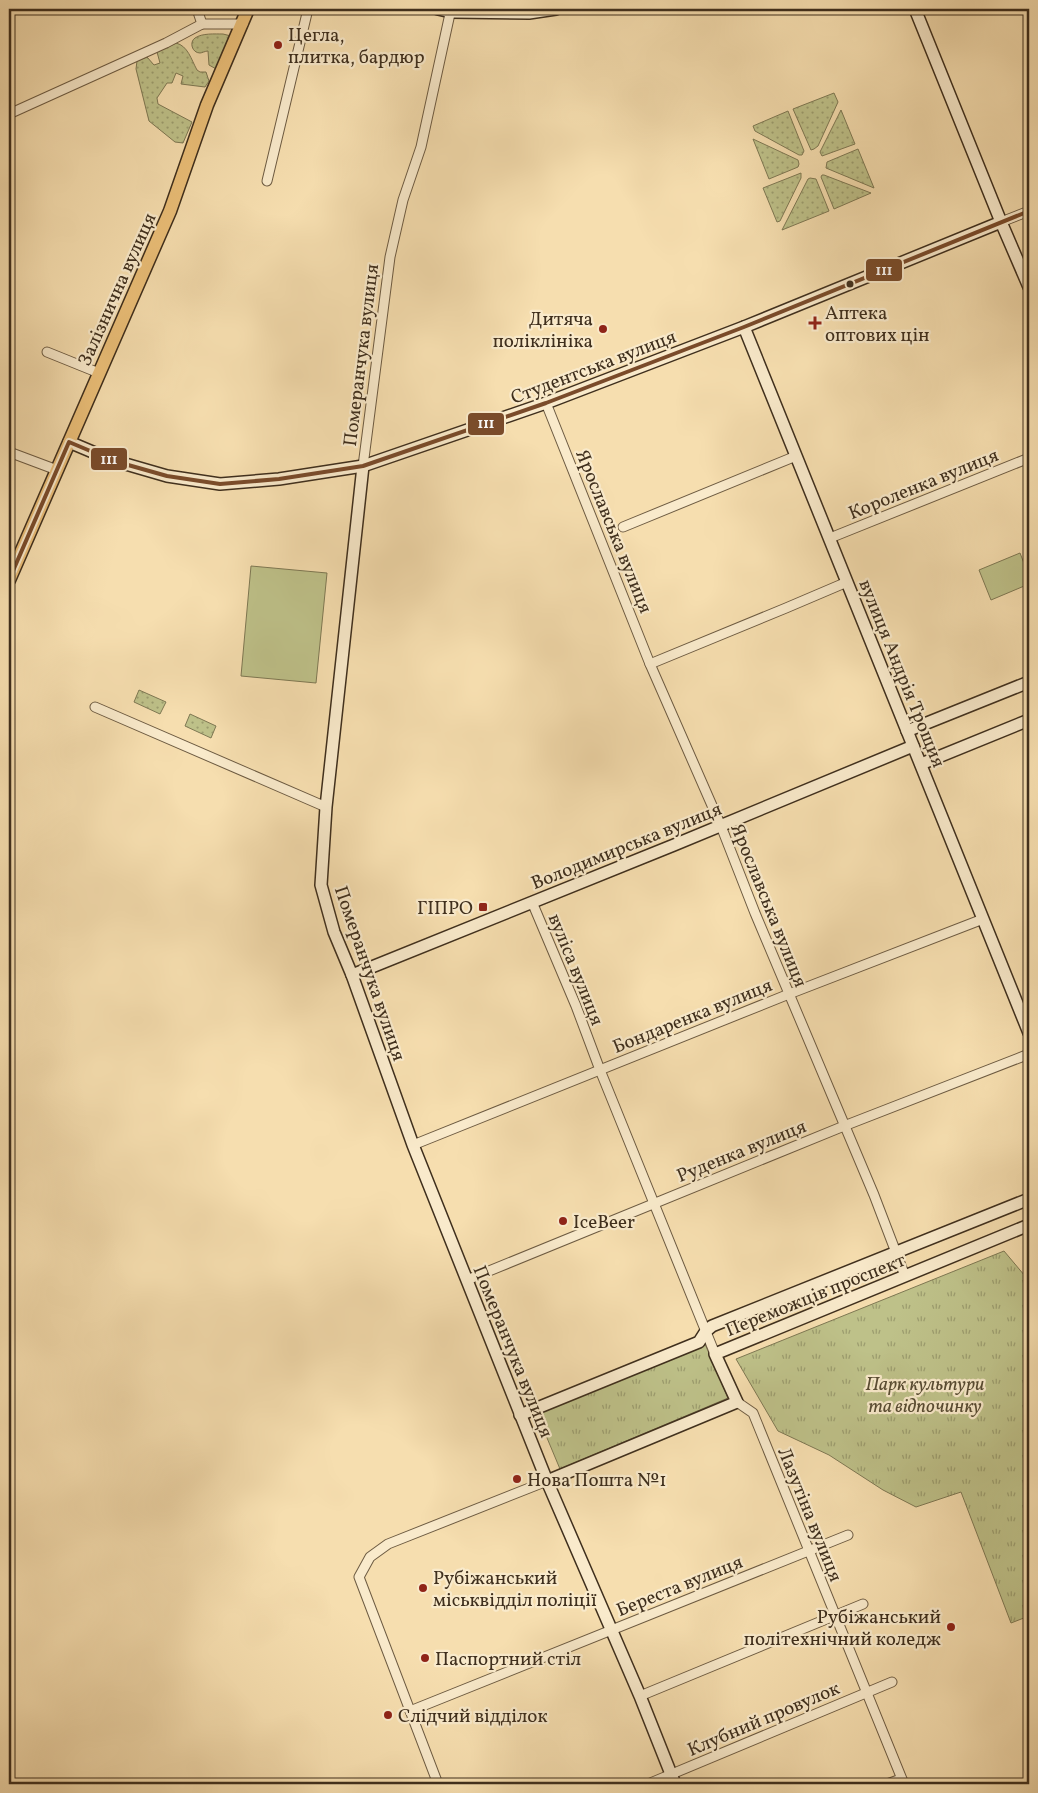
<svg xmlns="http://www.w3.org/2000/svg" width="1038" height="1793" font-family="Vollkorn,serif">
<style>
.grass{fill:url(#grass-dots);stroke:#7e7853}
.park{fill:url(#park-tufts);stroke:#7e7853}
.garden{fill:#bec189;stroke:#7e7853}
.lines{fill:none;stroke-linecap:round;stroke-linejoin:round}
.street-casing{stroke:#6d5b42;stroke-width:11}
.secondary-casing{stroke:#3f2f1d;stroke-width:14}
.primary-casing{stroke:#3f2f1d;stroke-width:15}
.street{stroke:#f9eacb;stroke-width:9}
.secondary{stroke:#f9eacb;stroke-width:11}
.primary{stroke:#ebbf78;stroke-width:12}
.bus-1-casing{stroke:#f9eacb;stroke-width:8}
.bus-1{stroke:#7a4b2a;stroke-width:4}
.poi-dot{fill:#8f2418;stroke:#f9eacb;stroke-width:2}
.bus-dot{fill:#3f2f1d;stroke:#f9eacb;stroke-width:2}
.labels{text-anchor:middle;stroke-width:4.5;stroke-linejoin:round;paint-order:stroke}
.poi-label{font-size:19px;fill:#3f2f1d;stroke:#f9eacb;text-anchor:start}
.street-label{font-size:19px;fill:#3f2f1d;stroke:#f9eacb}
.park-label{font-size:19px;font-style:italic;fill:#584c33;stroke:#f9eacb}
.line-badge{stroke:#f9eacb;stroke-width:2}
.badge-label{font-size:14px;text-anchor:middle;font-weight:bold;fill:#fff}
</style>
<defs>
<pattern id="grass-dots" width="8" height="8" patternUnits="userSpaceOnUse" patternTransform="scale(1.25)"><rect width="8" height="8" fill="#bec189"/><path d="M2 2h.1M6 6h.1" fill="none" stroke="#9c9d6f" stroke-width="1.8" stroke-linecap="round"/></pattern>
<pattern id="park-tufts" width="24" height="20" patternUnits="userSpaceOnUse" patternTransform="scale(1.25)"><rect width="24" height="20" fill="#bec189"/><path d="M3 7l-1-3M5 7V3M7 7l1-3M15 17l-1-3M17 17v-4M19 17l1-3" fill="none" stroke="#9c9d6f"/></pattern>
</defs>
<rect width="100%" height="100%" fill="#f6deaf"/>
<filter id="stains"><feTurbulence type="fractalNoise" baseFrequency=".004" numOctaves="4"/><feColorMatrix values="0 0 0 0 .2 0 0 0 0 .09 0 0 0 0 .02 0 0 0 .5 -.17"/></filter>
<radialGradient id="worn" r=".72"><stop offset=".6" stop-color="#630" stop-opacity="0"/><stop offset="1" stop-color="#630" stop-opacity=".3"/></radialGradient>
<g class="grass">
<path d="M 223,34 L 231,36 L 218,70 L 209,65 L 208,51 C 205,51 202,53 200,53 C 192,53 189,42 195,38 C 202,33 215,34 223,34 Z"/>
<path d="M 176,43 C 188,46 191,59 197,70 L 200,72 L 206,72 L 209,81 L 205,87 L 181,84 L 183,76 L 176,73 L 172,83 L 167,83 L 157,98 L 158,104 L 192,122 L 183,143 L 175,142 L 149,121 L 136,69 L 137,61 L 147,57 L 154,65 L 160,63 L 157,52 Z"/>
<path d="M 834,93 L 838,102 L 818,146 L 814,149 L 811,150 L 793,109 Z"/>
<path d="M 841,110 L 855,144 L 822,156 L 820,152 Z"/>
<path d="M 788,111 L 804,151 L 802,155 L 799,155 L 755,131 L 753,126 Z"/>
<path d="M 753,139 L 798,160 L 799,164 L 798,167 L 769,179 Z"/>
<path d="M 858,149 L 874,188 L 826,168 L 827,162 Z"/>
<path d="M 801,173 L 801,178 L 780,221 L 777,222 L 763,188 Z"/>
<path d="M 822,175 L 824,175 L 871,193 L 834,209 L 821,177 Z"/>
<path d="M 810,178 L 816,179 L 829,211 L 782,230 L 808,179 Z"/>
<path d="M 139,690 L 166,702 L 160,714 L 134,702 Z"/>
<path d="M 190,714 L 216,726 L 211,738 L 185,726 Z"/>
</g>
<g class="park">
<path d="M 1004,1251 L 1025,1276 L 1029,1274 L 1029,1616 L 1011,1623 L 961,1492 L 916,1507 L 883,1490 L 829,1455 L 778,1431 L 736,1359 Z"/>
<path d="M 705,1344 L 728,1398 L 560,1469 L 537,1414 Z"/>
</g>
<g class="garden">
<path d="M 1020,553 L 1029,576 L 1029,584 L 991,600 L 979,570 Z"/>
<path d="M 251,566 L 327,573 L 316,683 L 241,676 Z"/>
</g>
<g class="lines">
<defs>
<g id="street">
<path d="M 197,9 L 202,24"/>
<path d="M 9,114 L 166,43 L 202,24 L 243,24"/>
<path d="M 267,181 L 308,9"/>
<path d="M 1001,222 L 1029,211"/>
<path d="M 47,352 L 99,373"/>
<path d="M 546,403 L 650,664 L 721,826 L 755,913 L 874,1195 L 905,1276"/>
<path d="M 9,452 L 57,470"/>
<path d="M 363,466 L 390,257 L 403,200 L 421,147 L 451,9"/>
<path d="M 623,527 L 796,456"/>
<path d="M 830,538 L 1029,458"/>
<path d="M 650,664 L 786,608 L 847,582"/>
<path d="M 95,707 L 326,807"/>
<path d="M 532,902 L 576,1006 L 600,1070 L 715,1354"/>
<path d="M 413,1145 L 789,994 L 983,919"/>
<path d="M 467,1280 L 844,1126 L 1029,1054"/>
<path d="M 737,1402 L 753,1413 L 904,1784"/>
<path d="M 640,1696 L 863,1604"/>
<path d="M 410,1711 L 848,1535"/>
<path d="M 438,1784 L 359,1577 L 370,1557 L 388,1544 L 547,1481"/>
<path d="M 648,1784 L 892,1682"/>
<path d="M 887,1784 L 901,1779"/>
</g>
<g id="secondary">
<path d="M 438,9 L 451,12 L 529,13 L 556,9"/>
<path d="M 915,9 L 1001,222 L 1029,287"/>
<path d="M 744,327 L 1029,1033"/>
<path d="M 69,442 L 114,461 L 129,465 L 167,476 L 220,484 L 279,479 L 363,466 L 546,403 L 744,327 L 1001,222"/>
<path d="M 363,466 L 326,807 L 321,885 L 334,932 L 352,975 L 413,1145 L 547,1481 L 640,1696 L 675,1784"/>
<path d="M 907,731 L 1029,682"/>
<path d="M 921,764 L 1029,720"/>
<path d="M 352,975 L 674,845 L 913,746"/>
<path d="M 520,1415 L 699,1342 L 706,1331 L 712,1326 L 1029,1199"/>
<path d="M 547,1481 L 737,1402 L 715,1354 L 1029,1225"/>
</g>
<path id="primary" d="M 9,580 L 170,211 L 207,105 L 248,9"/>
</defs>
<use href="#street" class="street-casing"/>
<use href="#secondary" class="secondary-casing"/>
<use href="#primary" class="primary-casing"/>
<use href="#street" class="street"/>
<use href="#secondary" class="secondary"/>
<use href="#primary" class="primary"/>
<defs>
<path id="bus-1" d="M 9,580 L 69,442 L 114,461 L 167,476 L 220,484 L 279,479 L 363,466 L 546,403 L 744,327 L 1029,211"/>
</defs>
<use href="#bus-1" class="bus-1-casing"/>
<use href="#bus-1" class="bus-1"/>
</g>
<g class="poi-dot">
<circle cx="278" cy="45" r="5"/>
<path d="M812.5 315.5h5v5h5v5h-5v5h-5v-5h-5v-5h5z"/>
<circle cx="603" cy="329" r="5"/>
<rect x="478" y="902" width="10" height="10" rx="2.5"/>
<circle cx="563" cy="1221" r="5"/>
<circle cx="517" cy="1479" r="5"/>
<circle cx="423" cy="1588" r="5"/>
<circle cx="951" cy="1627" r="5"/>
<circle cx="425" cy="1658" r="5"/>
<circle cx="388" cy="1715" r="5"/>
</g>
<circle class="bus-dot" cx="850" cy="284" r="4.5"/>
<g class="labels">
<g class="poi-label">
<text x="288" y="41">Цегла,<tspan x="288" dy="22">плитка, бардюр</tspan></text>
<text x="825" y="319">Аптека<tspan x="825" dy="22">оптових цін</tspan></text>
<text x="593" y="325" text-anchor="end">Дитяча<tspan x="593" dy="22">поліклініка</tspan></text>
<text x="473" y="914" text-anchor="end">ГІПРО</text>
<text x="573" y="1228">IceBeer</text>
<text x="527" y="1486">Нова Пошта №1</text>
<text x="433" y="1584">Рубіжанський<tspan x="433" dy="22">міськвідділ поліції</tspan></text>
<text x="941" y="1623" text-anchor="end">Рубіжанський<tspan x="941" dy="22">політехнічний коледж</tspan></text>
<text x="435" y="1665">Паспортний стіл</text>
<text x="398" y="1722">Слідчий відділок</text>
</g>
<g class="street-label">
<text transform="translate(116 289) rotate(-66)" y="7">Залізнична вулиця</text>
<text transform="translate(360 355) rotate(-83)" y="7">Померанчука вулиця</text>
<text transform="translate(593 366) rotate(-21)" y="7">Студентська вулиця</text>
<text transform="translate(923 483) rotate(-22)" y="7">Короленка вулиця</text>
<text transform="translate(615 531) rotate(68)" y="7">Ярославська вулиця</text>
<text transform="translate(903 673) rotate(68)" y="7">вулиця Андрія Трощия</text>
<text transform="translate(626 845) rotate(-22)" y="7">Володимирська вулиця</text>
<text transform="translate(770 905) rotate(68)" y="7">Ярославська вулиця</text>
<text transform="translate(577 969) rotate(68)" y="7">вуліса вулиця</text>
<text transform="translate(371 973) rotate(71)" y="7">Померанчука вулиця</text>
<text transform="translate(692 1015) rotate(-22)" y="7">Бондаренка вулиця</text>
<text transform="translate(741 1150) rotate(-22)" y="7">Руденка вулиця</text>
<text transform="translate(815 1294) rotate(-22)" y="7">Переможців проспект</text>
<text transform="translate(514 1351) rotate(68)" y="7">Померанчука вулиця</text>
<text transform="translate(811 1514) rotate(68)" y="7">Лазутіна вулиця</text>
<text transform="translate(679 1585) rotate(-22)" y="7">Береста вулиця</text>
<text transform="translate(763 1718) rotate(-23)" y="7">Клубний провулок</text>
</g>
<g class="park-label">
<text x="925" y="1390">Парк культури<tspan x="925" dy="22">та відпочинку</tspan></text>
</g>
</g>
<g class="line-badge">
<rect x="865" y="258" width="38" height="24" rx="5" fill="#7a4b2a"/>
<rect x="467" y="412" width="38" height="24" rx="5" fill="#7a4b2a"/>
<rect x="90" y="447" width="38" height="24" rx="5" fill="#7a4b2a"/>
</g>
<g class="badge-label">
<text x="884" y="275">111</text>
<text x="486" y="428">111</text>
<text x="109" y="464">111</text>
</g>
<rect width="1038" height="1793" fill="none" stroke="#f6deaf" stroke-width="30"/>
<rect x="10" y="10" width="1018" height="1773" fill="none" stroke="#3f2f1d" stroke-width="2.5"/>
<rect x="15" y="15" width="1008" height="1763" fill="none" stroke="#3f2f1d"/>
<rect width="100%" height="100%" filter="url(#stains)"/>
<rect width="100%" height="100%" fill="url(#worn)"/>
</svg>
